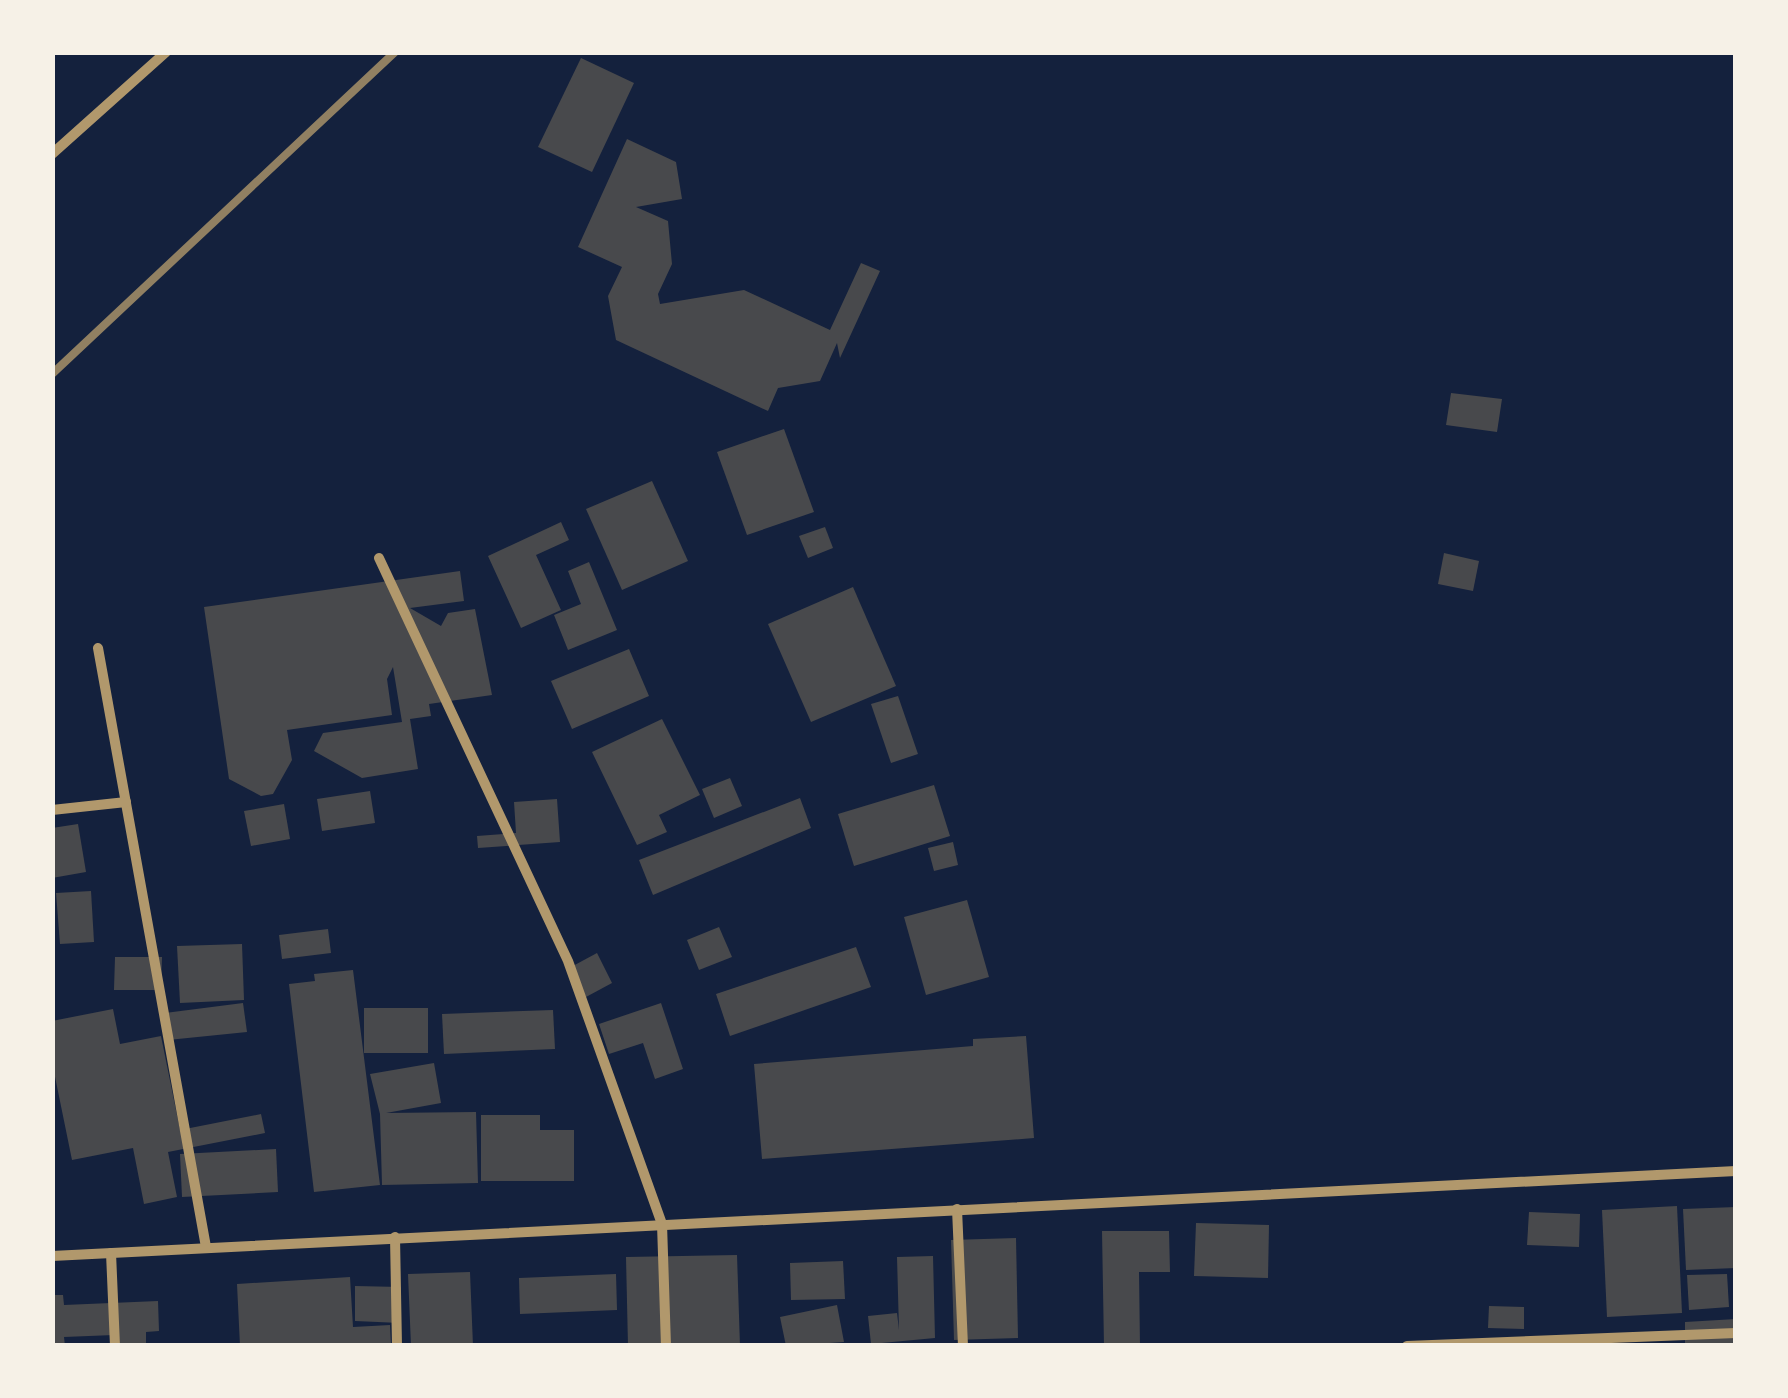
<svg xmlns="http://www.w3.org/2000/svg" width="1788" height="1398" font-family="'Roboto Condensed',sans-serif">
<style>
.building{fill:#48494c}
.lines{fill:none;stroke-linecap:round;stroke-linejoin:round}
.minor{stroke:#b1986c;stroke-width:10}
.rail{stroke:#918062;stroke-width:8}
</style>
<rect width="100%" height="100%" fill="#14213d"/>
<g class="building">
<path d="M 581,58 L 634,83 L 592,172 L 538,147 Z"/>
<path d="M 627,139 L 676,162 L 682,199 L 636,207 L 668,221 L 672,264 L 658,294 L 660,304 L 744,290 L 830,330 L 861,263 L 880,271 L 840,358 L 837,343 L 820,381 L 778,388 L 768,411 L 616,340 L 608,296 L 622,267 L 578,247 Z"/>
<path d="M 1451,393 L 1502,399 L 1497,432 L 1446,425 Z"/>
<path d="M 784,429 L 814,512 L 747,535 L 717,452 Z"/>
<path d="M 652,481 L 688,561 L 622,590 L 586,509 Z"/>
<path d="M 561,522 L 569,540 L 536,555 L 561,610 L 521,628 L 488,556 Z"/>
<path d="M 825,527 L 833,548 L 808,558 L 799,536 Z"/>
<path d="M 1444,553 L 1479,561 L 1473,591 L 1438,584 Z"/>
<path d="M 589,562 L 617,630 L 568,650 L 554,615 L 581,604 L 568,571 Z"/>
<path d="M 460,571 L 464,601 L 410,608 L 441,626 L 448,613 L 475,609 L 492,695 L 429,704 L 431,716 L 410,719 L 418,769 L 362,778 L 314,751 L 323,733 L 402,722 L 393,667 L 387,679 L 392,715 L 287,730 L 292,760 L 273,794 L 261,796 L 229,779 L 204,607 Z"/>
<path d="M 853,587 L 896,686 L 811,722 L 768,624 Z"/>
<path d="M 629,649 L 649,696 L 572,729 L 551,681 Z"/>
<path d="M 898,696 L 918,754 L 891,763 L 871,704 Z"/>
<path d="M 662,719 L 700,795 L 659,815 L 667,832 L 637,845 L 592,752 Z"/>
<path d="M 730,778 L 742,806 L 714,818 L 702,789 Z"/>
<path d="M 934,785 L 950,836 L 854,866 L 838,814 Z"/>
<path d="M 370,791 L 375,823 L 322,831 L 317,799 Z"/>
<path d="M 800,798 L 811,828 L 653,895 L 639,860 Z"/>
<path d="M 557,799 L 560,842 L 478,848 L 477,836 L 516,833 L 514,802 Z"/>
<path d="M 284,804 L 290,839 L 251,846 L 244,811 Z"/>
<path d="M 78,824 L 86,872 L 52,878 L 52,828 Z"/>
<path d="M 953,842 L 958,865 L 934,871 L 928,848 Z"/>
<path d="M 91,891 L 94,942 L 60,944 L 56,893 Z"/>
<path d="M 967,900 L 989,977 L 926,995 L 904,917 Z"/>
<path d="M 719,927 L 732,957 L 699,970 L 687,940 Z"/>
<path d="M 328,929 L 331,953 L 282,959 L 279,935 Z"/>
<path d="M 242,944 L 244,1000 L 180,1003 L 177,946 Z"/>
<path d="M 856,947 L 871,987 L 730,1036 L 716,994 Z"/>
<path d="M 597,953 L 612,983 L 586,997 L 571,967 Z"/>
<path d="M 115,957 L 162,957 L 161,990 L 114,990 Z"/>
<path d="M 353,970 L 380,1185 L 314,1192 L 289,984 L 315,981 L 314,974 Z"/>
<path d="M 243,1003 L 247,1032 L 168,1040 L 165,1013 Z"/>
<path d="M 661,1003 L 683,1069 L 655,1079 L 643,1043 L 609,1054 L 599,1024 Z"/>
<rect x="364" y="1008" width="64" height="45"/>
<path d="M 113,1009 L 120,1044 L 161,1036 L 180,1130 L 261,1114 L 265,1133 L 168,1152 L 177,1197 L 144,1204 L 133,1148 L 72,1160 L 52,1062 L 52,1021 Z"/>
<path d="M 553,1010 L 555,1049 L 444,1054 L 442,1014 Z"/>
<path d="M 1026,1036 L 1034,1138 L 762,1159 L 754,1064 L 973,1046 L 973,1039 Z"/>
<path d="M 434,1063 L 441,1103 L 386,1113 L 476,1112 L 478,1183 L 382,1185 L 380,1114 L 370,1074 Z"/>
<path d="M 481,1115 L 540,1115 L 540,1130 L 574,1130 L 574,1181 L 481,1181 Z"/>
<path d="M 276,1149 L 278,1192 L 182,1197 L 180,1154 Z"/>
<path d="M 1677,1206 L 1682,1313 L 1607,1317 L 1602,1210 Z"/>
<path d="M 1736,1207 L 1736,1268 L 1686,1270 L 1683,1209 Z"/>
<path d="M 1529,1212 L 1580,1214 L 1579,1247 L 1527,1245 Z"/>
<path d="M 1196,1223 L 1269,1225 L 1268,1278 L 1194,1276 Z"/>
<path d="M 1102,1231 L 1169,1231 L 1170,1272 L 1139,1272 L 1140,1346 L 1104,1346 Z"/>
<path d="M 1016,1238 L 1018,1338 L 954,1340 L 951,1240 Z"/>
<path d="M 737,1255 L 740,1346 L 628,1346 L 626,1257 Z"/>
<path d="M 933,1256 L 935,1338 L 871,1344 L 868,1316 L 897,1313 L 899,1330 L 897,1257 Z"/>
<path d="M 843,1261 L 845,1299 L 791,1300 L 790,1263 Z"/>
<path d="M 470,1272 L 473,1346 L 411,1346 L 408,1274 Z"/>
<path d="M 616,1274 L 617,1310 L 520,1314 L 519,1278 Z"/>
<path d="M 1727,1274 L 1729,1307 L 1689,1310 L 1687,1275 Z"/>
<path d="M 350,1277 L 353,1327 L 390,1325 L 391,1346 L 240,1346 L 237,1284 Z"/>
<path d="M 355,1286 L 401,1287 L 400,1323 L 355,1321 Z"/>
<path d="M 52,1295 L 63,1295 L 64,1305 L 158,1301 L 159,1331 L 146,1332 L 146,1346 L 115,1346 L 114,1335 L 64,1337 L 65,1346 L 52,1346 Z"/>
<path d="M 837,1305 L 844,1342 L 786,1346 L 780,1317 Z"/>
<path d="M 1489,1306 L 1524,1307 L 1524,1329 L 1488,1328 Z"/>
<path d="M 1736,1319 L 1736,1346 L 1685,1346 L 1685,1322 Z"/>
</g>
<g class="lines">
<g class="minor">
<path d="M 52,154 L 166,52"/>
<path d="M 379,558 L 568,961 L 662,1224 L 666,1346"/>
<path d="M 98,648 L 206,1247"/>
<path d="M 52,810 L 126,802"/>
<path d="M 957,1209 L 963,1346"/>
<path d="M 395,1237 L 397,1346"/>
<path d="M 111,1253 L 115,1346"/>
<path d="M 52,1256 L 1736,1171"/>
<path d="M 1407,1346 L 1736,1333"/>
</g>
<path class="rail" d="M 52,374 L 395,52"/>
</g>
<rect width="1788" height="1398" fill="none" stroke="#f6f1e7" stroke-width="110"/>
</svg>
